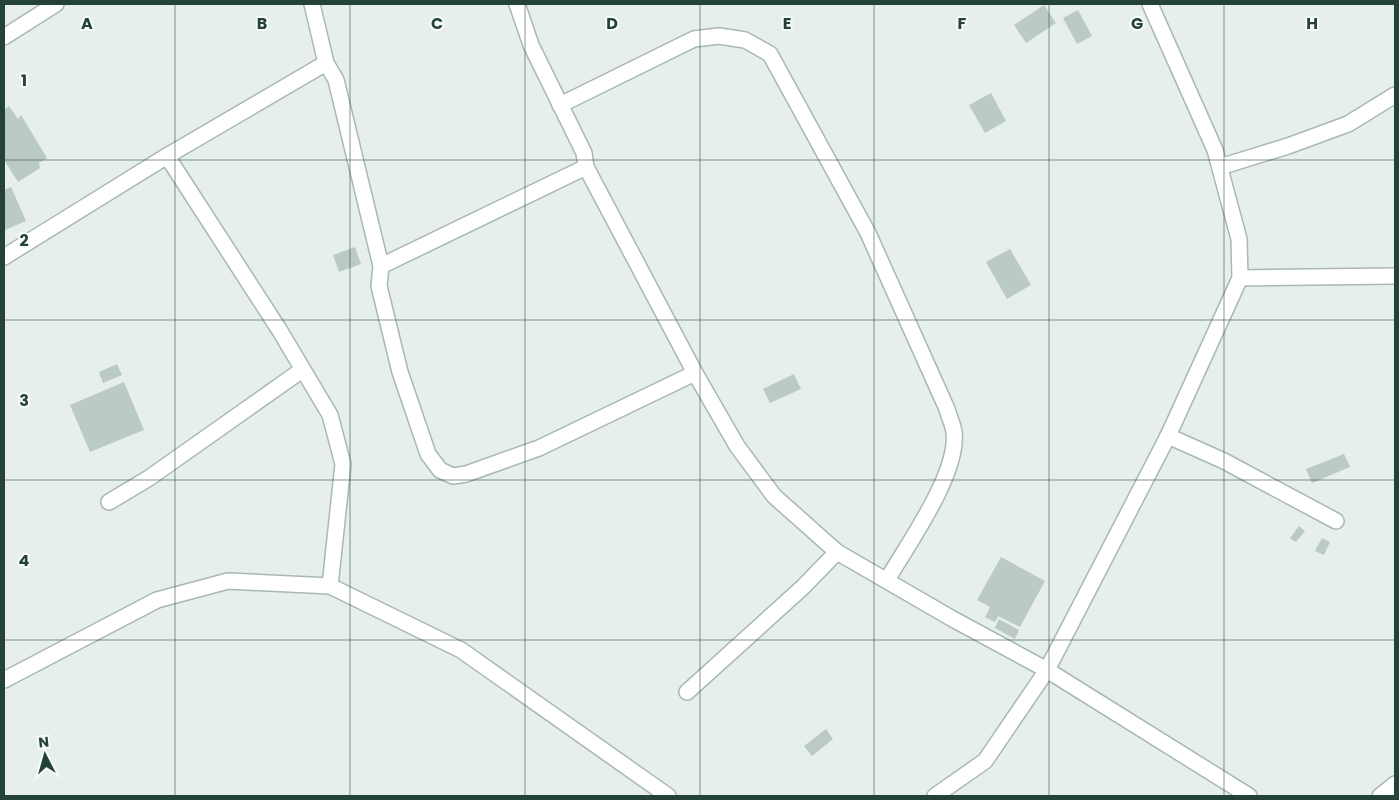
<svg xmlns="http://www.w3.org/2000/svg" width="1399" height="800" font-family="Poppins,sans-serif">
<style>
.building{fill:#bbcac4}
.lines{fill:none;stroke-linecap:round;stroke-linejoin:round}
.minor-casing{stroke:#a8b8b2;stroke-width:18}
.minor{stroke:#fff;stroke-width:15}
.grid{fill:none;stroke:#24423a;stroke-width:1;stroke-opacity:0.55}
.grid-label{font-size:16px;text-anchor:middle;font-weight:bold;fill:#24423a;stroke:#f7fbf9;stroke-width:4;stroke-linejoin:round;paint-order:stroke}
</style>
<rect width="100%" height="100%" fill="#e6efeb"/>
<g class="building">
<path d="M 1044,5 L 1056,23 L 1026,43 L 1014,25 Z"/>
<path d="M 1078,10 L 1092,36 L 1077,44 L 1063,18 Z"/>
<path d="M 991,93 L 1006,121 L 985,133 L 969,105 Z"/>
<path d="M 9,106 L 18,119 L 21,115 L 47,158 L 39,163 L 40,168 L 18,182 L 4,160 L 4,110 Z"/>
<path d="M 11,187 L 26,221 L 5,230 L 4,190 Z"/>
<path d="M 355,247 L 361,264 L 339,272 L 333,255 Z"/>
<path d="M 1010,249 L 1031,285 L 1007,299 L 986,262 Z"/>
<path d="M 117,364 L 122,375 L 103,383 L 99,372 Z"/>
<path d="M 794,374 L 801,389 L 770,403 L 763,389 Z"/>
<path d="M 124,382 L 144,430 L 90,452 L 70,405 Z"/>
<path d="M 1344,454 L 1350,467 L 1312,483 L 1306,469 Z"/>
<path d="M 1299,526 L 1305,531 L 1296,542 L 1290,538 Z"/>
<path d="M 1322,538 L 1330,542 L 1324,555 L 1315,551 Z"/>
<path d="M 1001,557 L 1045,581 L 1020,627 L 998,616 L 995,622 L 985,617 L 990,607 L 977,600 Z"/>
<path d="M 999,619 L 1019,630 L 1015,639 L 995,628 Z"/>
<path d="M 826,729 L 833,739 L 812,756 L 804,746 Z"/>
</g>
<g class="lines">
<defs>
<g id="minor">
<path d="M 312,4 L 326,63 L 336,80 L 381,266 L 379,286 L 400,372 L 428,454 L 440,470 L 453,476 L 466,474 L 539,448 L 695,373"/>
<path d="M 517,4 L 531,45 L 584,153 L 586,167 L 695,373 L 737,446 L 774,496 L 837,552 L 951,618 L 1047,670 L 1249,796"/>
<path d="M 4,37 L 56,4"/>
<path d="M 560,105 L 694,39 L 719,36 L 745,40 L 770,54 L 868,233 L 947,409 C 949,417 953,424 954,432 C 959,473 908,544 887,580"/>
<path d="M 167,156 L 280,331 L 330,415 L 343,464 L 330,586"/>
<path d="M 1220,167 L 1288,146 L 1348,124 L 1395,95"/>
<path d="M 4,257 L 167,156 L 326,63"/>
<path d="M 381,266 L 586,167"/>
<path d="M 1240,278 L 1395,276"/>
<path d="M 1168,436 L 1224,461 L 1336,521"/>
<path d="M 109,502 L 149,478 L 302,370"/>
<path d="M 4,680 L 157,600 L 228,581 L 330,586 L 461,650 L 668,796"/>
<path d="M 687,692 L 803,587 L 837,552"/>
<path d="M 935,796 L 985,761 L 1047,670 L 1168,436 L 1240,278 L 1239,239 L 1215,150 L 1150,4"/>
<path d="M 1380,796 L 1395,784"/>
</g>
</defs>
<use href="#minor" class="minor-casing"/>
<use href="#minor" class="minor"/>
</g>
<path class="grid" d="M 175,4 L 175,796M 350,4 L 350,796M 525,4 L 525,796M 700,4 L 700,796M 874,4 L 874,796M 1049,4 L 1049,796M 1224,4 L 1224,796M 4,160 L 1395,160M 4,320 L 1395,320M 4,480 L 1395,480M 4,640 L 1395,640"/>
<g class="grid-label">
<text x="87" y="29">A</text>
<text x="262" y="29">B</text>
<text x="437" y="29">C</text>
<text x="612" y="29">D</text>
<text x="787" y="29">E</text>
<text x="962" y="29">F</text>
<text x="1137" y="29">G</text>
<text x="1312" y="29">H</text>
<text x="24" y="86">1</text>
<text x="24" y="246">2</text>
<text x="24" y="406">3</text>
<text x="24" y="566">4</text>
</g>
<rect width="1399" height="800" fill="none" stroke="#24423a" stroke-width="10"/>
<g transform="translate(45 755) rotate(354)" stroke="#f7fbf9" stroke-width="4" paint-order="stroke">
<path d="M0-4L9 19L0 12L-9 19Z" fill="#24423a"/>
<text y="-8" font-size="14" font-weight="bold" text-anchor="middle" fill="#24423a">N</text>
</g>
</svg>
